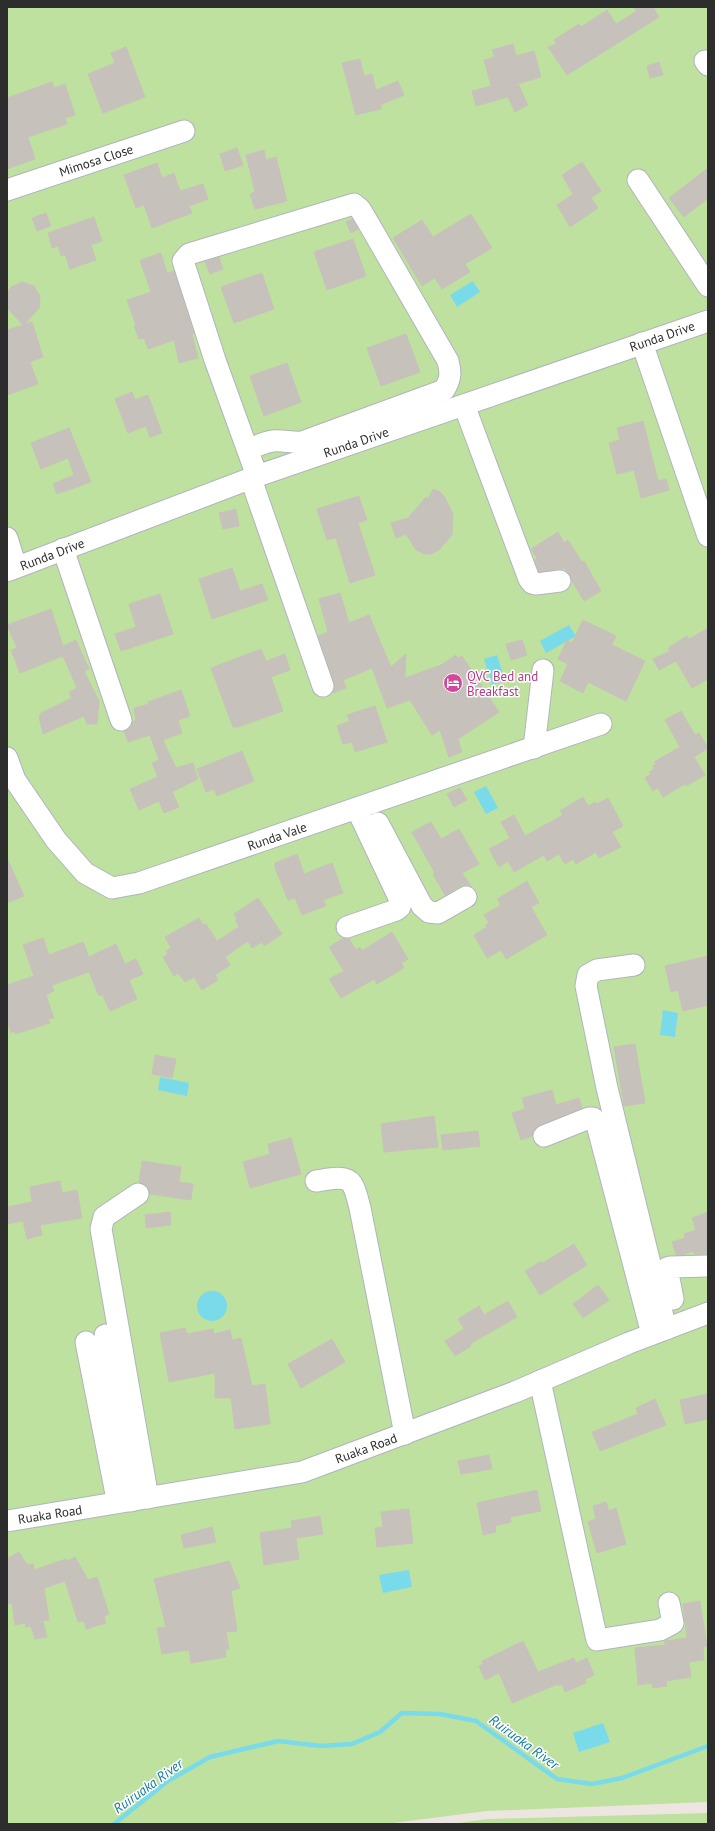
<svg xmlns="http://www.w3.org/2000/svg" width="715" height="1831" font-family="'PT Sans',sans-serif">
<style>
.green{fill:#bee1a0}
.water{fill:#79daea}
.lines{fill:none;stroke-linecap:round;stroke-linejoin:round}
.stream{stroke:#79daea;stroke-width:4.5}
.building{fill:#c6c1bb;stroke:#c9c2b9}
.minor-casing{stroke:#b0b4bc;stroke-width:23}
.minor{stroke:#fff;stroke-width:21}
.labels{text-anchor:middle;stroke-width:3;stroke-linejoin:round;paint-order:stroke}
.street-label{font-size:13px;fill:#2d2d2d;stroke:#fff}
.hotel-label{font-size:13px;fill:#b23c85;stroke:#fff;text-anchor:start}
.water-label{font-size:14px;font-style:italic;fill:#147c9a;stroke:#fff}
</style>
<rect width="100%" height="100%" fill="#ede6e0"/>
<g class="green">
<path d="M 7,7 L 708,7 L 708,1802 L 487,1811 L 385,1824 L 7,1824 Z"/>
<path d="M 708,1813 L 708,1824 L 451,1824 L 488,1819 Z"/>
</g>
<g class="water">
<path d="M 473,281 L 480,292 L 457,307 L 450,295 Z"/>
<path d="M 569,625 L 576,636 L 546,653 L 540,641 Z"/>
<path d="M 497,655 L 505,681 L 492,685 L 484,659 Z"/>
<path d="M 486,786 L 498,808 L 486,814 L 474,792 Z"/>
<path d="M 663,1010 L 678,1013 L 675,1037 L 660,1035 Z"/>
<path d="M 160,1077 L 189,1083 L 187,1096 L 158,1090 Z"/>
<circle cx="212" cy="1306" r="15"/>
<path d="M 409,1570 L 412,1587 L 383,1593 L 379,1575 Z"/>
<path d="M 603,1723 L 610,1742 L 579,1752 L 573,1733 Z"/>
</g>
<g class="lines">
<path class="stream" d="M 114,1824 L 168,1781 L 210,1757 L 278,1741 L 321,1746 L 352,1744 L 380,1732 L 402,1713 L 440,1714 L 476,1721 L 557,1779 L 592,1784 L 622,1778 L 708,1746"/>
</g>
<g class="building">
<path d="M 634,7 L 653,7 L 659,17 L 567,75 L 548,47 L 557,44 L 554,40 L 579,24 L 581,27 L 607,10 L 616,24 L 637,11 Z"/>
<path d="M 513,44 L 516,56 L 534,51 L 541,77 L 518,84 L 528,105 L 515,112 L 508,97 L 476,106 L 472,91 L 491,86 L 484,60 L 495,57 L 492,50 Z"/>
<path d="M 126,47 L 145,97 L 103,113 L 88,74 L 115,63 L 111,53 Z"/>
<path d="M 360,59 L 364,76 L 372,74 L 376,90 L 398,81 L 404,95 L 380,105 L 381,109 L 356,115 L 342,63 Z"/>
<path d="M 659,62 L 663,75 L 650,78 L 647,66 Z"/>
<path d="M 52,82 L 54,88 L 65,84 L 75,115 L 65,118 L 67,124 L 28,137 L 35,159 L 7,169 L 7,98 Z"/>
<path d="M 237,148 L 243,165 L 225,171 L 220,154 Z"/>
<path d="M 264,150 L 266,160 L 276,157 L 287,201 L 255,209 L 250,194 L 255,192 L 246,155 Z"/>
<path d="M 582,162 L 601,191 L 591,198 L 598,208 L 570,227 L 557,205 L 573,194 L 562,175 Z"/>
<path d="M 157,163 L 162,178 L 174,173 L 180,191 L 203,184 L 208,199 L 189,206 L 192,213 L 152,228 L 144,205 L 136,208 L 124,175 Z"/>
<path d="M 708,168 L 708,198 L 684,217 L 669,198 Z"/>
<path d="M 46,213 L 51,226 L 37,231 L 32,218 Z"/>
<path d="M 471,214 L 492,248 L 465,264 L 470,272 L 442,289 L 435,278 L 422,286 L 393,238 L 422,220 L 433,237 Z"/>
<path d="M 94,217 L 102,241 L 91,245 L 96,260 L 70,269 L 65,255 L 61,256 L 58,246 L 52,248 L 48,233 Z"/>
<path d="M 352,219 L 358,229 L 351,233 L 346,222 Z"/>
<path d="M 353,239 L 366,276 L 327,290 L 314,252 Z"/>
<path d="M 161,253 L 167,273 L 174,271 L 194,333 L 192,334 L 198,358 L 179,363 L 174,340 L 148,349 L 144,338 L 139,339 L 134,326 L 136,325 L 127,300 L 151,292 L 140,260 Z"/>
<path d="M 219,257 L 223,269 L 210,274 L 205,262 Z"/>
<path d="M 262,273 L 274,309 L 234,323 L 221,287 Z"/>
<path d="M 22,282 L 34,286 L 40,296 L 39,308 L 25,324 L 32,322 L 43,357 L 30,362 L 38,384 L 7,395 L 7,330 L 23,325 L 8,309 L 7,294 L 11,287 Z"/>
<path d="M 406,334 L 420,372 L 381,386 L 367,348 Z"/>
<path d="M 287,363 L 301,402 L 264,416 L 250,376 Z"/>
<path d="M 132,392 L 135,400 L 148,395 L 162,433 L 150,437 L 146,426 L 128,433 L 115,399 Z"/>
<path d="M 643,421 L 658,481 L 666,479 L 669,490 L 641,498 L 634,470 L 617,474 L 609,443 L 620,440 L 617,428 Z"/>
<path d="M 69,428 L 91,482 L 57,494 L 53,484 L 74,475 L 68,458 L 41,469 L 31,443 Z"/>
<path d="M 433,489 L 439,491 L 444,496 L 453,514 L 452,535 L 439,550 L 431,554 L 424,554 L 416,550 L 406,534 L 396,538 L 391,523 L 408,518 L 426,497 L 428,499 Z"/>
<path d="M 359,496 L 367,520 L 358,523 L 375,575 L 350,583 L 336,538 L 327,540 L 317,509 Z"/>
<path d="M 236,509 L 239,526 L 223,529 L 219,513 Z"/>
<path d="M 558,532 L 564,543 L 568,540 L 582,562 L 584,561 L 601,591 L 584,601 L 572,581 L 570,574 L 564,568 L 539,572 L 535,560 L 537,558 L 531,549 Z"/>
<path d="M 232,568 L 240,591 L 262,584 L 268,600 L 212,619 L 199,579 Z"/>
<path d="M 340,593 L 349,623 L 369,615 L 391,667 L 406,654 L 405,678 L 441,665 L 456,655 L 458,658 L 462,656 L 499,712 L 458,739 L 462,752 L 449,757 L 440,730 L 432,735 L 410,700 L 387,708 L 372,668 L 343,680 L 346,688 L 333,693 L 335,688 L 334,682 L 318,636 L 328,632 L 319,599 Z"/>
<path d="M 160,594 L 173,634 L 121,651 L 115,634 L 136,627 L 129,604 Z"/>
<path d="M 51,609 L 63,646 L 76,640 L 89,669 L 84,671 L 99,701 L 97,724 L 87,724 L 84,716 L 43,734 L 39,717 L 41,713 L 72,698 L 69,692 L 77,688 L 63,656 L 20,673 L 11,650 L 17,648 L 7,625 Z"/>
<path d="M 583,620 L 616,636 L 612,645 L 645,661 L 626,701 L 588,682 L 583,693 L 560,681 L 568,664 L 558,659 L 567,640 L 572,643 Z"/>
<path d="M 708,628 L 708,679 L 692,688 L 676,661 L 659,670 L 653,659 L 670,651 L 668,648 L 687,636 L 689,639 Z"/>
<path d="M 522,640 L 527,655 L 511,660 L 506,644 Z"/>
<path d="M 261,649 L 266,661 L 285,654 L 290,670 L 271,677 L 283,711 L 238,727 L 233,727 L 211,668 Z"/>
<path d="M 181,690 L 190,716 L 178,720 L 182,733 L 163,740 L 176,768 L 193,763 L 198,779 L 172,792 L 179,807 L 164,813 L 159,801 L 139,810 L 130,789 L 158,777 L 152,763 L 159,760 L 150,735 L 128,742 L 124,731 L 130,728 L 133,722 L 136,720 L 134,708 L 149,704 L 148,702 Z"/>
<path d="M 375,706 L 387,742 L 355,752 L 352,742 L 343,744 L 337,726 L 350,721 L 347,715 Z"/>
<path d="M 681,711 L 695,735 L 699,733 L 708,748 L 694,757 L 705,775 L 686,786 L 685,784 L 663,797 L 658,788 L 653,791 L 645,778 L 651,774 L 649,772 L 654,769 L 653,766 L 656,764 L 654,762 L 680,747 L 665,720 Z"/>
<path d="M 242,751 L 254,781 L 217,796 L 214,789 L 206,792 L 197,769 Z"/>
<path d="M 460,788 L 467,800 L 454,807 L 447,794 Z"/>
<path d="M 583,797 L 588,806 L 596,802 L 597,804 L 608,798 L 623,826 L 612,832 L 621,847 L 599,858 L 596,852 L 576,864 L 573,859 L 565,864 L 559,854 L 547,861 L 544,855 L 514,872 L 508,861 L 499,867 L 489,849 L 510,838 L 501,822 L 514,815 L 525,836 L 563,815 L 560,811 Z"/>
<path d="M 431,822 L 441,839 L 459,829 L 479,864 L 462,873 L 471,886 L 466,885 L 460,886 L 445,895 L 433,874 L 435,873 L 412,832 Z"/>
<path d="M 297,854 L 304,874 L 332,863 L 343,893 L 323,900 L 326,906 L 302,915 L 295,898 L 288,900 L 275,868 L 275,863 Z"/>
<path d="M 7,858 L 24,896 L 7,903 Z"/>
<path d="M 527,881 L 539,903 L 531,907 L 547,935 L 506,959 L 501,950 L 487,958 L 474,935 L 487,927 L 486,925 L 489,923 L 484,915 L 501,905 L 497,899 Z"/>
<path d="M 258,898 L 282,934 L 264,946 L 262,942 L 252,948 L 248,941 L 225,957 L 230,965 L 215,975 L 218,980 L 202,990 L 194,977 L 185,982 L 178,973 L 174,976 L 163,957 L 168,954 L 166,951 L 171,948 L 165,937 L 199,918 L 203,925 L 206,924 L 217,941 L 239,927 L 235,920 L 237,919 L 234,914 Z"/>
<path d="M 392,932 L 408,959 L 401,963 L 404,968 L 377,984 L 374,979 L 341,998 L 329,979 L 344,971 L 329,947 L 344,938 L 349,939 L 356,950 L 360,947 L 362,951 Z"/>
<path d="M 43,938 L 49,955 L 83,942 L 89,957 L 116,944 L 125,964 L 136,959 L 143,974 L 129,980 L 137,999 L 110,1011 L 102,994 L 99,996 L 89,972 L 52,985 L 54,991 L 46,995 L 54,1018 L 48,1019 L 50,1023 L 15,1034 L 14,1031 L 11,1033 L 7,1020 L 7,985 L 34,976 L 23,945 Z"/>
<path d="M 708,956 L 708,1005 L 683,1011 L 678,990 L 671,992 L 665,966 Z"/>
<path d="M 635,1044 L 645,1103 L 624,1106 L 614,1047 Z"/>
<path d="M 155,1055 L 176,1059 L 172,1078 L 152,1074 Z"/>
<path d="M 552,1090 L 556,1105 L 579,1098 L 582,1108 L 540,1125 L 534,1129 L 532,1136 L 521,1140 L 512,1113 L 525,1109 L 522,1098 Z"/>
<path d="M 434,1116 L 438,1147 L 384,1152 L 381,1124 Z"/>
<path d="M 478,1131 L 480,1146 L 443,1150 L 441,1135 Z"/>
<path d="M 291,1138 L 301,1174 L 250,1188 L 243,1162 L 270,1154 L 268,1144 Z"/>
<path d="M 142,1161 L 181,1167 L 179,1182 L 193,1184 L 191,1200 L 150,1194 L 148,1187 L 139,1182 Z"/>
<path d="M 60,1181 L 62,1193 L 77,1190 L 82,1218 L 40,1225 L 42,1235 L 27,1239 L 23,1221 L 7,1224 L 7,1207 L 32,1202 L 30,1187 Z"/>
<path d="M 170,1212 L 171,1225 L 146,1228 L 145,1215 Z"/>
<path d="M 708,1212 L 708,1254 L 694,1254 L 693,1251 L 683,1255 L 676,1255 L 672,1242 L 685,1238 L 684,1234 L 696,1230 L 692,1218 Z"/>
<path d="M 574,1244 L 587,1265 L 540,1295 L 525,1271 L 542,1261 L 541,1264 Z"/>
<path d="M 598,1285 L 609,1300 L 583,1318 L 573,1304 Z"/>
<path d="M 508,1301 L 517,1317 L 470,1344 L 471,1346 L 455,1356 L 445,1341 L 464,1329 L 458,1319 L 479,1306 L 484,1315 Z"/>
<path d="M 185,1328 L 187,1334 L 213,1329 L 214,1334 L 230,1330 L 232,1340 L 241,1338 L 252,1386 L 265,1384 L 270,1424 L 235,1429 L 231,1398 L 215,1398 L 215,1373 L 169,1382 L 160,1333 Z"/>
<path d="M 332,1339 L 345,1362 L 301,1388 L 288,1364 Z"/>
<path d="M 708,1394 L 708,1419 L 685,1424 L 680,1400 Z"/>
<path d="M 655,1399 L 666,1425 L 600,1451 L 592,1432 L 638,1414 L 636,1408 Z"/>
<path d="M 489,1455 L 492,1469 L 461,1474 L 458,1461 Z"/>
<path d="M 537,1490 L 541,1511 L 510,1517 L 511,1522 L 495,1526 L 496,1532 L 483,1535 L 477,1503 Z"/>
<path d="M 606,1502 L 609,1511 L 616,1508 L 626,1544 L 597,1553 L 588,1522 L 596,1519 L 593,1506 Z"/>
<path d="M 409,1509 L 413,1543 L 377,1547 L 375,1528 L 383,1527 L 381,1512 Z"/>
<path d="M 320,1516 L 323,1534 L 296,1538 L 299,1559 L 264,1565 L 260,1533 L 292,1528 L 291,1521 Z"/>
<path d="M 212,1527 L 216,1542 L 184,1548 L 181,1535 Z"/>
<path d="M 19,1552 L 27,1565 L 33,1564 L 34,1570 L 66,1559 L 67,1561 L 75,1557 L 88,1580 L 97,1577 L 109,1614 L 104,1616 L 106,1623 L 86,1629 L 84,1621 L 78,1622 L 65,1581 L 44,1588 L 49,1620 L 43,1621 L 47,1637 L 35,1639 L 31,1626 L 26,1627 L 25,1623 L 15,1625 L 12,1603 L 7,1604 L 7,1559 Z"/>
<path d="M 229,1561 L 240,1588 L 231,1591 L 237,1631 L 226,1632 L 229,1649 L 225,1650 L 226,1657 L 191,1663 L 189,1650 L 162,1654 L 157,1628 L 166,1627 L 154,1579 Z"/>
<path d="M 700,1601 L 707,1646 L 703,1647 L 704,1660 L 689,1662 L 691,1677 L 666,1681 L 667,1686 L 653,1688 L 652,1683 L 638,1685 L 635,1648 L 665,1645 L 665,1641 L 687,1638 L 683,1604 Z"/>
<path d="M 523,1641 L 538,1672 L 574,1658 L 576,1663 L 587,1658 L 594,1675 L 585,1679 L 586,1683 L 565,1692 L 562,1684 L 559,1686 L 558,1684 L 512,1703 L 499,1673 L 485,1680 L 479,1666 L 483,1664 L 482,1661 Z"/>
</g>
<g class="lines">
<defs>
<g id="minor">
<path d="M 705,61 L 708,65"/>
<path d="M 638,180 L 708,286"/>
<path d="M 7,190 L 184,131"/>
<path d="M 642,343 L 708,536"/>
<path d="M 464,405 L 529,579 L 532,583 L 536,584 L 560,581"/>
<path d="M 248,450 C 256,446 264,442 273,441 C 283,440 292,443 302,442 L 444,390 C 451,379 451,373 448,361 L 366,219 L 360,209 L 354,204 L 189,254 L 183,261 L 215,360 L 257,476"/>
<path d="M 251,479 L 323,686"/>
<path d="M 7,538 L 16,567"/>
<path d="M 63,549 L 121,720"/>
<path d="M 7,571 L 257,476 L 708,321"/>
<path d="M 534,748 L 543,670"/>
<path d="M 7,758 L 15,780 L 56,840 L 85,873 L 112,888 L 139,883 L 601,724"/>
<path d="M 378,823 L 422,906 L 429,912 L 438,913 L 466,897"/>
<path d="M 347,927 L 396,910 L 400,907 L 401,902 L 357,809"/>
<path d="M 634,965 L 597,970 L 588,975 L 586,986 L 607,1088 L 666,1329"/>
<path d="M 544,1136 L 589,1118 L 593,1118 L 596,1121 L 652,1334"/>
<path d="M 316,1181 C 325,1180 345,1174 352,1184 C 356,1190 358,1201 360,1208 L 405,1434"/>
<path d="M 138,1194 L 104,1217 L 101,1229 L 148,1498"/>
<path d="M 673,1299 L 667,1268 L 670,1267 L 708,1266"/>
<path d="M 105,1335 L 131,1501"/>
<path d="M 86,1342 L 116,1494"/>
<path d="M 540,1381 L 597,1640 L 660,1630 L 673,1623 L 669,1603"/>
<path d="M 7,1521 L 302,1472 L 515,1392 L 629,1343 L 708,1313"/>
</g>
</defs>
<use href="#minor" class="minor-casing"/>
<use href="#minor" class="minor"/>
</g>
<defs>
<symbol id="hotel-disc" viewBox="-11 -11 22 22"><circle r="9.5" fill="#d1479c" stroke="#fff"/><path d="M-6-4.5h1.5V1H6V5H4.5V3h-9V5H-6ZM-4 0a1.8 1.8 0 1 1 3.6 0ZM.5 0V-2.5h3Q6-2.5 6 0Z" fill="#fff"/></symbol>
</defs>
<g fill-rule="evenodd">
<use href="#hotel-disc" x="442" y="672" width="22" height="22"/>
</g>
<g class="labels">
<g class="street-label">
<text transform="translate(96 160) rotate(-18)" y="5">Mimosa Close</text>
<text transform="translate(662 336) rotate(-19)" y="5">Runda Drive</text>
<text transform="translate(356 442) rotate(-19)" y="5">Runda Drive</text>
<text transform="translate(52 554) rotate(-21)" y="5">Runda Drive</text>
<text transform="translate(277 836) rotate(-19)" y="5">Runda Vale</text>
<text transform="translate(366 1448) rotate(-20)" y="5">Ruaka Road</text>
<text transform="translate(50 1514) rotate(-9)" y="5">Ruaka Road</text>
</g>
<g class="hotel-label">
<text x="467" y="681">QVC Bed and<tspan x="467" dy="15">Breakfast</tspan></text>
</g>
<g class="water-label">
<text transform="translate(524 1742) rotate(36)" y="5">Ruiruaka River</text>
<text transform="translate(148 1786) rotate(-36)" y="5">Ruiruaka River</text>
</g>
</g>
<rect width="715" height="1831" fill="none" stroke="#2d2d2d" stroke-width="16"/>
</svg>
